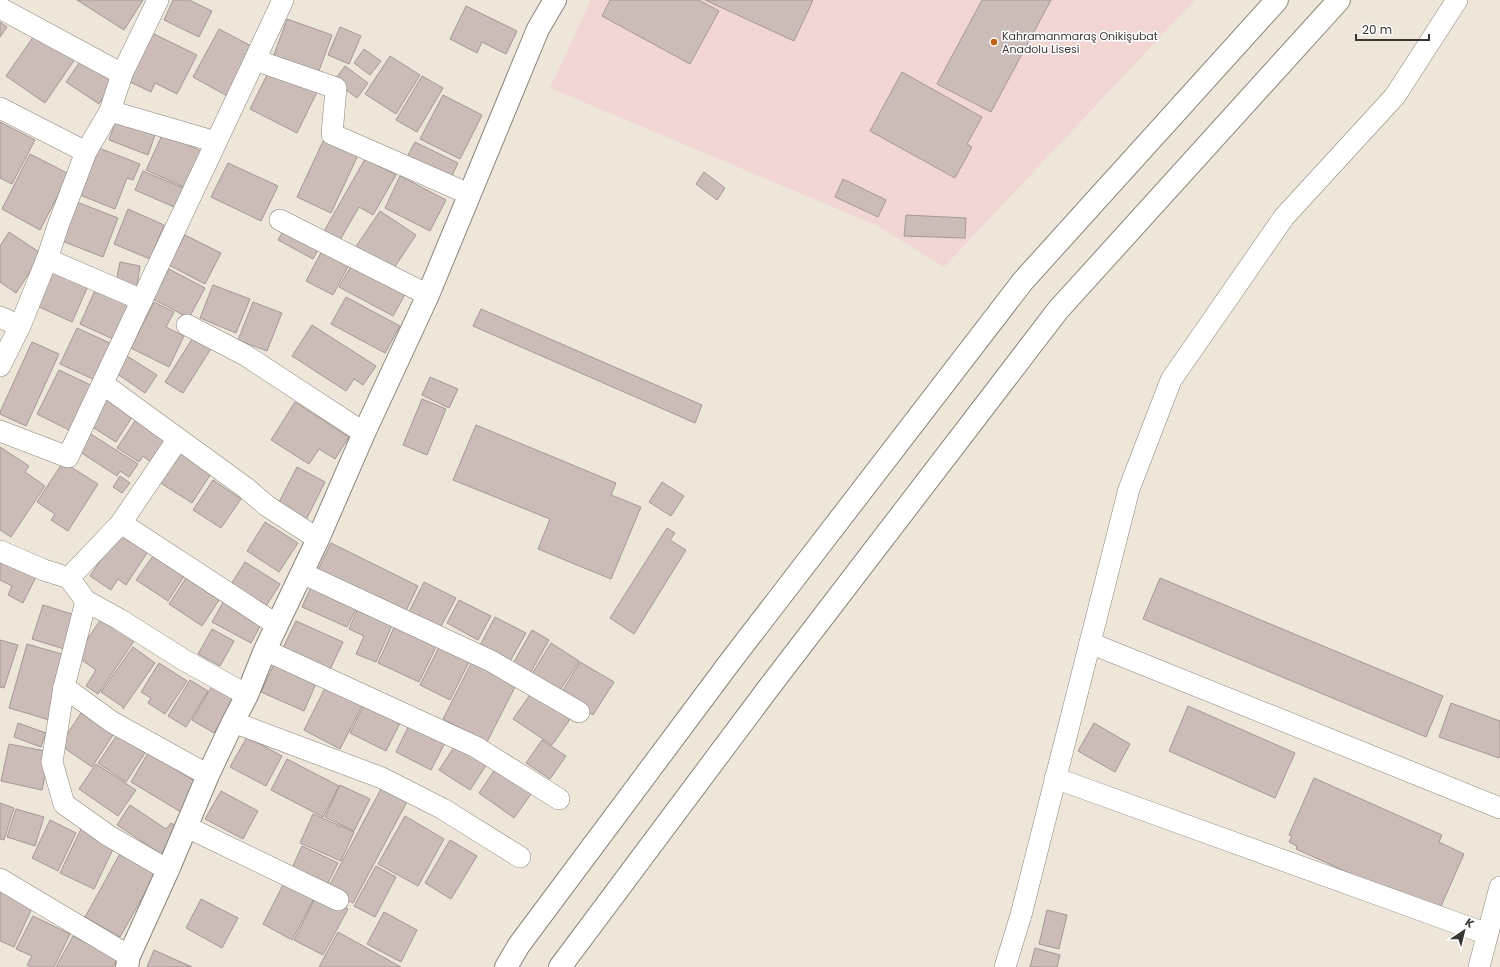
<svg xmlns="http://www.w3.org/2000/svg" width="1500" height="967" font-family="Poppins,sans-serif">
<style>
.education{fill:#f1d6d4}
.building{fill:#ccbcb8;stroke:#a69793}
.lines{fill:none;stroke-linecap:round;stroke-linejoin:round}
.street-casing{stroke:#8b8479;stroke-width:22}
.secondary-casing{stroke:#8b8479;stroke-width:24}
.street{stroke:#fff;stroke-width:21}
.secondary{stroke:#fff;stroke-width:22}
.poi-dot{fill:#be6111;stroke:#fff;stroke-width:1.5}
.labels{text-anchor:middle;stroke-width:3;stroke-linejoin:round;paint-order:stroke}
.poi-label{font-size:11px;fill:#3a3732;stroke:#fff;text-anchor:start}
</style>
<rect width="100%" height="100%" fill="#ede6d9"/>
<path class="education" d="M 591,0 L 1195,0 L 944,267 L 878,226 L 550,88 Z"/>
<g class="building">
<path d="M 77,0 L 143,0 L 124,30 Z"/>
<path d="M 173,0 L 189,0 L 212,11 L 199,37 L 164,20 Z"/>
<path d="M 610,0 L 699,0 L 719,11 L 690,64 L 602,16 Z"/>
<path d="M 705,0 L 813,0 L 794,41 Z"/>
<path d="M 982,0 L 1051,0 L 991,112 L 937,84 Z"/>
<path d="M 466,6 L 517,31 L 506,54 L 482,42 L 477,53 L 450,39 Z"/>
<path d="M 287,19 L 332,35 L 316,79 L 271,63 Z"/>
<path d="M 0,22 L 7,27 L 0,37 Z"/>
<path d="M 340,27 L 361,36 L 349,64 L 328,55 Z"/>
<path d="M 219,29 L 255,48 L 229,97 L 193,77 Z"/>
<path d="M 36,33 L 75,59 L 45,103 L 6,76 Z"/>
<path d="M 152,33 L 197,55 L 177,94 L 155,83 L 151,92 L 128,81 Z"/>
<path d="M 364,49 L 381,61 L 370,75 L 354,63 Z"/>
<path d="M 390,56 L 420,75 L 396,114 L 365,94 Z"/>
<path d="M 82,59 L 114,81 L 99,104 L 66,82 Z"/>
<path d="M 345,66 L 368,83 L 357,98 L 334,81 Z"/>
<path d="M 270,69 L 317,92 L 297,133 L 250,109 Z"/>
<path d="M 902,72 L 982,117 L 967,144 L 972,147 L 955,178 L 870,131 Z"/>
<path d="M 422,76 L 443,88 L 417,132 L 396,120 Z"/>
<path d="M 443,95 L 482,115 L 460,159 L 420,139 Z"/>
<path d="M 117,117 L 156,132 L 148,155 L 109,140 Z"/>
<path d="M 0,122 L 35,140 L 12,184 L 0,178 Z"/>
<path d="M 163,133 L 203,152 L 186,188 L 146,170 Z"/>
<path d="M 325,137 L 359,153 L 331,213 L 297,197 Z"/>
<path d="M 415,142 L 458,163 L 451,178 L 407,157 Z"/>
<path d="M 99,148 L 140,164 L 133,180 L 127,178 L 115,209 L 80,195 Z"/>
<path d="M 30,154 L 69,174 L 40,230 L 2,209 Z"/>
<path d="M 365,159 L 396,175 L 373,215 L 359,207 L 340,240 L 324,231 Z"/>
<path d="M 228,163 L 278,186 L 261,221 L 211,197 Z"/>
<path d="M 143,171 L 190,191 L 181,210 L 135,190 Z"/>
<path d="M 704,172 L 725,188 L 717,200 L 696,184 Z"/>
<path d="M 400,176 L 446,200 L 430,231 L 385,208 Z"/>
<path d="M 843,179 L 886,200 L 878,217 L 835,197 Z"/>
<path d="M 77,202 L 118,218 L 103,257 L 62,241 Z"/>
<path d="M 128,209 L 164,225 L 150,259 L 114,244 Z"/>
<path d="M 380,211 L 416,235 L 392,271 L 355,248 Z"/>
<path d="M 906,215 L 966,218 L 965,238 L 904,236 Z"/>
<path d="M 286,226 L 321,244 L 313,259 L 278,240 Z"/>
<path d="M 9,232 L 42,254 L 16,293 L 0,282 L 0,246 Z"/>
<path d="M 185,235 L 221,253 L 205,284 L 169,265 Z"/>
<path d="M 324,247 L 351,261 L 333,295 L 306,281 Z"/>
<path d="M 354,261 L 408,289 L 393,316 L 339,287 Z"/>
<path d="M 120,262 L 140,266 L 137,286 L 116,282 Z"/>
<path d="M 169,269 L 205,288 L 189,318 L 153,299 Z"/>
<path d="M 54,270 L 88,286 L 72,322 L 37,306 Z"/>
<path d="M 213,285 L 250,299 L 236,333 L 200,318 Z"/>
<path d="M 96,288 L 131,304 L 115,340 L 80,324 Z"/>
<path d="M 346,297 L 400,326 L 385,353 L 331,324 Z"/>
<path d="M 154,302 L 174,312 L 166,327 L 184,336 L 169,367 L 131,348 Z"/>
<path d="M 253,302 L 282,313 L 267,351 L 238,340 Z"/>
<path d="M 481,309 L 702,405 L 695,423 L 473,326 Z"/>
<path d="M 312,325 L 376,366 L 363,385 L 354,379 L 346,391 L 292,356 Z"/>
<path d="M 77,328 L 112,344 L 95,380 L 60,364 Z"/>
<path d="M 194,336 L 212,347 L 183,393 L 165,382 Z"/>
<path d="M 32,342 L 59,354 L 26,426 L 0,414 L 0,412 Z"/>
<path d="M 127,356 L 157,375 L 145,393 L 116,373 Z"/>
<path d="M 59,370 L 95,387 L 73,432 L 37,414 Z"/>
<path d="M 430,377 L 458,389 L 449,408 L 422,395 Z"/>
<path d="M 104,395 L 134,414 L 116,442 L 86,423 Z"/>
<path d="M 422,399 L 446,409 L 427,455 L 403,445 Z"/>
<path d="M 295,402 L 349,437 L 335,459 L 319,449 L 309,464 L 271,440 Z"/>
<path d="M 137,418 L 169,440 L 153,464 L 143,456 L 139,462 L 117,448 Z"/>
<path d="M 476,425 L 616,483 L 611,495 L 641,507 L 611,579 L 538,549 L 550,519 L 453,480 Z"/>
<path d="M 86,431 L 138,464 L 129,477 L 120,471 L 117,476 L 74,448 Z"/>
<path d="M 0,447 L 29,466 L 25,472 L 45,486 L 11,537 L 0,530 Z"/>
<path d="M 181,448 L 214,469 L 192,503 L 159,482 Z"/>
<path d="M 63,462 L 98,484 L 68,531 L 51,520 L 55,514 L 37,502 Z"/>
<path d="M 297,467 L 325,482 L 306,520 L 277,506 Z"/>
<path d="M 120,476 L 130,483 L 122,493 L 113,487 Z"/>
<path d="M 213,480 L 241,499 L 221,528 L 193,510 Z"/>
<path d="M 662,482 L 684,496 L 671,516 L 649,502 Z"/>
<path d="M 265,522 L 298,543 L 279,572 L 247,551 Z"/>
<path d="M 667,528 L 675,533 L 670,540 L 686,550 L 634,634 L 610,618 Z"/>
<path d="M 120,531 L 149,550 L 126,585 L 118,579 L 111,590 L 90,576 Z"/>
<path d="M 331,543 L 418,586 L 403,617 L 316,574 Z"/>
<path d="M 155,553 L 186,573 L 168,601 L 136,580 Z"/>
<path d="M 2,559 L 37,575 L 23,603 L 8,595 L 12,586 L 0,580 L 0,563 Z"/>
<path d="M 245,562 L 280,584 L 263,611 L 228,589 Z"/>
<path d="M 188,575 L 221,597 L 202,626 L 169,604 Z"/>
<path d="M 1160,578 L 1443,696 L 1426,737 L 1143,619 Z"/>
<path d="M 424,582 L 456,598 L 438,632 L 407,616 Z"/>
<path d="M 312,585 L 358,605 L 347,627 L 302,607 Z"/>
<path d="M 226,597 L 264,619 L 251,643 L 212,622 Z"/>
<path d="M 459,600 L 491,616 L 478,640 L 447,623 Z"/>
<path d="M 43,605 L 75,615 L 64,649 L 32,639 Z"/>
<path d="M 358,608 L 393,623 L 376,662 L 356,654 L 364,636 L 349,629 Z"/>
<path d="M 495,617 L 526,633 L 508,665 L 478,649 Z"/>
<path d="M 101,619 L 134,641 L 98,694 L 86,686 L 96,670 L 76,656 Z"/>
<path d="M 296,621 L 343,642 L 327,676 L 280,654 Z"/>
<path d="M 396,623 L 438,643 L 419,682 L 378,663 Z"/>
<path d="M 212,629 L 234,641 L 220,666 L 198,654 Z"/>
<path d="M 532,630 L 549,640 L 528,677 L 511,667 Z"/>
<path d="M 0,640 L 18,645 L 4,688 L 0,687 Z"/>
<path d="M 551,643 L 579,661 L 557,695 L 530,677 Z"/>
<path d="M 27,644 L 65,655 L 51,702 L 58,704 L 53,721 L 9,708 Z"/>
<path d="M 133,647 L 155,663 L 123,709 L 123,707 L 101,692 Z"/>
<path d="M 439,647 L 469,662 L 450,700 L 420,685 Z"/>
<path d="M 474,658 L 518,681 L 487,742 L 443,719 Z"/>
<path d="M 276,660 L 318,679 L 304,711 L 261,692 Z"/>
<path d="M 580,662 L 614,682 L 593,715 L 560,695 Z"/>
<path d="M 159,663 L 187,681 L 165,714 L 148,703 L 151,698 L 141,692 Z"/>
<path d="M 190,680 L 208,691 L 186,727 L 168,716 Z"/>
<path d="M 328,682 L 365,700 L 340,749 L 304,730 Z"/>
<path d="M 212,686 L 234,700 L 214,733 L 192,720 Z"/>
<path d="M 534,689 L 573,715 L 552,745 L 513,719 Z"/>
<path d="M 366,701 L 402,719 L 386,751 L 350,733 Z"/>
<path d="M 1451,703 L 1500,721 L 1500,755 L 1499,758 L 1439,737 Z"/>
<path d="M 1188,706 L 1295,753 L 1275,798 L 1169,751 Z"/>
<path d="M 81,713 L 113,735 L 92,767 L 60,745 Z"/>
<path d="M 412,719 L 448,737 L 431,770 L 396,752 Z"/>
<path d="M 18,723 L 46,733 L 41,747 L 14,737 Z"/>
<path d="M 1094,723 L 1130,744 L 1115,772 L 1078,751 Z"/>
<path d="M 117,735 L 145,753 L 126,782 L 98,763 Z"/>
<path d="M 247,737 L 282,756 L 266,786 L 230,767 Z"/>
<path d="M 542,740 L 566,756 L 550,779 L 526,763 Z"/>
<path d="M 458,741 L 489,761 L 470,790 L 439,770 Z"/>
<path d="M 9,744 L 50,752 L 42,790 L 1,781 Z"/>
<path d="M 148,753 L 198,783 L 181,812 L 131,782 Z"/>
<path d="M 287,759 L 339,786 L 323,817 L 271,790 Z"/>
<path d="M 96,764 L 136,790 L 118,816 L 79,789 Z"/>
<path d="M 498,765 L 534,790 L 514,818 L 479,793 Z"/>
<path d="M 1314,778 L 1442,835 L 1439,842 L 1464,854 L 1438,913 L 1296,849 L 1297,846 L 1289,842 L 1292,836 L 1289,835 Z"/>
<path d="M 340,785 L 370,799 L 354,831 L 325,817 Z"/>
<path d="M 382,787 L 408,800 L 353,903 L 327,890 Z"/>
<path d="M 221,791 L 258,811 L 243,839 L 205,819 Z"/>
<path d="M 0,803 L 14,808 L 4,840 L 0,839 Z"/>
<path d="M 130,805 L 166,829 L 171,823 L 178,828 L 161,854 L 117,825 Z"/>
<path d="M 16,809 L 44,817 L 35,846 L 7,837 Z"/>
<path d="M 313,814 L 354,832 L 341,861 L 300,843 Z"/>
<path d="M 405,816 L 444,839 L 418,886 L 378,864 Z"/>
<path d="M 50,820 L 76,833 L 58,871 L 32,858 Z"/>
<path d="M 81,829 L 115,845 L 94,889 L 60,873 Z"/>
<path d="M 450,840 L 477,856 L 451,899 L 425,883 Z"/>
<path d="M 302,846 L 338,863 L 326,887 L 291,870 Z"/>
<path d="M 122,850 L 158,870 L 120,937 L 85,917 Z"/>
<path d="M 376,866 L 396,877 L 375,917 L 354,906 Z"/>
<path d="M 287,877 L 317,893 L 292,940 L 263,924 Z"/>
<path d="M 0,890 L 33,906 L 14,947 L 0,941 Z"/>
<path d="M 318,893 L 348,909 L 323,955 L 294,940 Z"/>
<path d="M 201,899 L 238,918 L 222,948 L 186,928 Z"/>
<path d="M 1047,910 L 1067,915 L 1059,949 L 1039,944 Z"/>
<path d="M 384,912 L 417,930 L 401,962 L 367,944 Z"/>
<path d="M 33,916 L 70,934 L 54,967 L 32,967 L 27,965 L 32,956 L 16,949 Z"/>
<path d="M 338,932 L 401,967 L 319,967 Z"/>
<path d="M 73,936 L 117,959 L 113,967 L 56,967 Z"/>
<path d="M 1035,948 L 1060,955 L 1057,967 L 1030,967 Z"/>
<path d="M 154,950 L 192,967 L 147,967 Z"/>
</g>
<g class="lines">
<defs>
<g id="street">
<path d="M 0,8 L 122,74"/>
<path d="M 255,60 L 336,88 L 332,134 L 469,194"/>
<path d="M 0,108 L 86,152"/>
<path d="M 110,111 L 216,142"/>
<path d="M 280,220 L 428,295"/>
<path d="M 47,259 L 142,300"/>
<path d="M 0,317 L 20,326"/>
<path d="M 187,325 L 245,355 L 364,433"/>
<path d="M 0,366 L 20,326 L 47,259 L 59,223 L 86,152 L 110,111 L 122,74 L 158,0"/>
<path d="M 103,384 L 246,488 L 267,506 L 318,539"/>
<path d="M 0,431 L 68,457 L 283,0"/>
<path d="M 121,523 L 277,625"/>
<path d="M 0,551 L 44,570 L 69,578 L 86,601 L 119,619 L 184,660 L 247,695"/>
<path d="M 302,573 L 491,661 L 579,712"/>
<path d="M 69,578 L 121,523 L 178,439"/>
<path d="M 86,601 L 64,687 L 52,762 L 64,804 L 109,836 L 168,870"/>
<path d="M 1090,643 L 1500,808"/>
<path d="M 265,650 L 476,747 L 559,799"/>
<path d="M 64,687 L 112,722 L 208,775"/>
<path d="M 233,722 L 382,778 L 443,809 L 520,857"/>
<path d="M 1055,778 L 1487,934"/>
<path d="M 187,827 L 338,900"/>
<path d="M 0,879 L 129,956"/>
<path d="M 1005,967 L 1021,915 L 1129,489 L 1171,380 L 1284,217 L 1395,96 L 1457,0"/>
<path d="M 1479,967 L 1500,887"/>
</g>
<g id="secondary">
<path d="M 127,967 L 129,956 L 168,870 L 208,775 L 233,722 L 247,695 L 265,650 L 318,539 L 364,433 L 428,295 L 538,29 L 555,0"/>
<path d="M 506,967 L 519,945 L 730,662 L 1023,281 L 1277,0"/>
<path d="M 560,967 L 767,690 L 1058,310 L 1339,0"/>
</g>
</defs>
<use href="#street" class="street-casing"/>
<use href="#secondary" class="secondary-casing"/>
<use href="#street" class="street"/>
<use href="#secondary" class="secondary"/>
</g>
<circle class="poi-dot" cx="994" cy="42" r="4"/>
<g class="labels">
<g class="poi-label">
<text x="1002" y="40">Kahramanmaraş Onikişubat<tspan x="1002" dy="13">Anadolu Lisesi</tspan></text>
</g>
</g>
<g transform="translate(1464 931) rotate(35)" stroke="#ffffff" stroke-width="3" paint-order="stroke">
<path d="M0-3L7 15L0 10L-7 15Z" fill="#3a3732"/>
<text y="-6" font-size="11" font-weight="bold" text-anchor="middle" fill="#3a3732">K</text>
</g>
<path d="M1356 34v6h73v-6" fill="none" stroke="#3a3732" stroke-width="2"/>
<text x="1362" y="34" font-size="12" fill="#3a3732" stroke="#ffffff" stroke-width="3" paint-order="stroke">20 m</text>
</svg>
